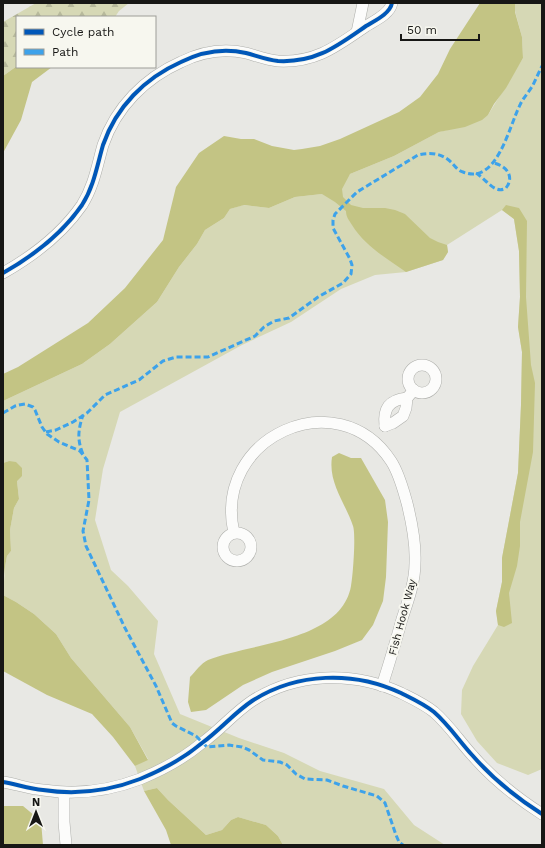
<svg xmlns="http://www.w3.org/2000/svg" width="545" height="848" font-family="'Work Sans',sans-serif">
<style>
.grass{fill:#d6d8b5}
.forest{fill:url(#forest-firs)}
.water{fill:#c3c484}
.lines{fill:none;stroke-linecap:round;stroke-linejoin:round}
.minor-casing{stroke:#aeafab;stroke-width:12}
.minor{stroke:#fcfcfb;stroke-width:11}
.quiet{stroke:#3da2ea;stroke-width:3;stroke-dasharray:6 3;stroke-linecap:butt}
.cycleway-casing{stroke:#f7f7ef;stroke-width:6}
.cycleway{stroke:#0057b8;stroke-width:4}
.labels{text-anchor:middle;stroke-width:4;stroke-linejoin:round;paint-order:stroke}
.street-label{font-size:11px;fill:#171715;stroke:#f7f7ef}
</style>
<defs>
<pattern id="forest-firs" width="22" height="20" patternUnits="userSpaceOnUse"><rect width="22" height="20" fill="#d6d8b5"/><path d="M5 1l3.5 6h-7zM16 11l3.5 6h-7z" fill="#b7b99b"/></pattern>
</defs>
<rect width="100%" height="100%" fill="#e8e8e4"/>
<path class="grass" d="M 515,3 L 542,3 L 542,769 L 528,775 L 497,763 L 477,741 L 461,714 L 462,690 L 473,666 L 498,625 L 496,611 L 502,582 L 502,558 L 518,473 L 521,405 L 522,352 L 518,327 L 520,297 L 519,251 L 514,219 L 502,210 L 447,245 L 448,252 L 443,260 L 406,272 L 375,275 L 341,289 L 291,322 L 242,345 L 120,412 L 103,469 L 95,520 L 111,570 L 128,586 L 158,621 L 154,654 L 180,714 L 239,738 L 284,753 L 320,771 L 384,789 L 414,825 L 445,845 L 283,845 L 278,836 L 266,825 L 238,817 L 231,820 L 222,830 L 206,835 L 168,800 L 157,788 L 144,791 L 135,766 L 148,759 L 130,727 L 71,658 L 56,634 L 34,614 L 16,602 L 3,595 L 5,567 L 7,556 L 11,551 L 10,530 L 14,508 L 19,499 L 17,481 L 9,461 L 3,463 L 3,401 L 82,364 L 110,344 L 157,302 L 179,267 L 197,244 L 205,230 L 224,218 L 230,209 L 243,205 L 269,208 L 295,197 L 322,194 L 350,174 L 394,156 L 439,132 L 451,129 L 488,115 L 523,58 L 522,37 L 515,11 Z"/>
<path class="forest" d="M 36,3 L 129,3 L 119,11 L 115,17 L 17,17 L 17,66 L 3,76 L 3,22 Z"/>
<g class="water">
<path d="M 480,3 L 515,3 L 515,12 L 522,37 L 523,58 L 506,88 L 494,104 L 488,115 L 482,120 L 465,127 L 439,132 L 394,156 L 350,174 L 342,189 L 343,197 L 351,205 L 363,208 L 385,208 L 395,210 L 405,214 L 430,238 L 438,242 L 447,245 L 448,252 L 443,260 L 406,272 C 386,258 365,246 352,225 C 349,220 346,217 346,211 L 335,202 L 322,194 L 295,197 L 269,208 L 244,205 L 230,209 L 224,218 L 205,230 L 197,244 L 179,267 L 157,302 L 110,344 L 82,364 L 3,401 L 3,374 L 18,367 L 88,323 L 125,288 L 163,240 L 176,187 L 199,153 L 224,136 L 241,139 L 254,139 L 272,146 L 294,150 L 302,149 L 320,146 L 340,139 L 399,112 L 420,97 L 438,74 L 450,49 Z"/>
<path d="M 17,66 L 52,67 L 32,82 L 21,120 L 3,153 L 3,76 Z"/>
<path d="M 506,205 L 519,208 L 527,221 L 526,297 L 531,365 L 535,383 L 533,452 L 520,522 L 520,546 L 517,566 L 509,593 L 512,623 L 504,627 L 498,625 L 496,611 L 502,582 L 502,558 L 518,473 L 521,405 L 522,352 L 518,327 L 520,297 L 519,251 L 514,219 L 502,210 Z"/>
<path d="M 339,453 L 351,458 L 361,458 L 385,500 L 388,522 L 386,577 L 383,601 L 373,625 L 362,640 L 335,651 L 272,672 L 243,685 L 206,710 L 191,712 L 188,702 L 190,677 C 195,672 201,663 208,660 C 249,643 341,642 351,586 C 353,576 356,534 353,526 C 345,502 328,483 332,457 Z"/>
<path d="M 9,461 L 16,462 L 22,468 L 22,476 L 17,481 L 19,499 L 14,508 L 10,530 L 11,551 L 7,556 L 5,567 L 3,584 L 3,463 Z"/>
<path d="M 3,595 L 16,602 L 34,614 L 56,634 L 71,658 L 130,727 L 148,760 L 135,766 L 113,737 L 92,714 L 47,695 L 3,671 Z"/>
<path d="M 157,788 L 168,800 L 206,835 L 222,830 L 231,820 L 238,817 L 266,825 L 278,836 L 283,845 L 171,845 L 166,830 L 144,791 Z"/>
<path d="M 3,806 L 23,806 L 41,821 L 43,845 L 3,845 Z"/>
</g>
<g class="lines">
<defs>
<g id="minor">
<path d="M 357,32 L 363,3"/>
<path d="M 3,273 C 33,256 62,234 82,205 C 94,186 97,166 103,145 C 116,107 145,78 181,62 C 201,52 224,48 246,53 C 257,56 267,60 278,61 C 316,63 337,46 366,26 C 374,21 390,14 392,3"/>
<circle cx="422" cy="379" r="14"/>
<path d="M 385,426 L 393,423 L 403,416 L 406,408 L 407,398 L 414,390"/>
<path d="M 385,426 C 383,408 389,400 407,398"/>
<path d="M 234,533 C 212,437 338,380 391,461 C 399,473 403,489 407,503 C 412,523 416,542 415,563 C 415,582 408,601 402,619 C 396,641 389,664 382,686"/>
<circle cx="237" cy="547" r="14"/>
<path d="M 3,782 C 16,784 29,789 43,790 C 76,795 109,791 140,779 C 162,770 184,758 202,743 C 220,730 234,713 252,701 C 297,672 354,671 401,693 C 413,699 424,704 434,712 C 449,725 460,742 473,756 C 493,779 517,798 542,814"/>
<path d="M 64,793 L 64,822 L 66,845"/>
</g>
</defs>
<use href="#minor" class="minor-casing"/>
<use href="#minor" class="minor"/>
<g class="quiet">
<path d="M 476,173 C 486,179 495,195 506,188 C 515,176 506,166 494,163"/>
<path d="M 3,413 L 15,406 L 19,405 L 25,404 L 33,407 L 35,410 L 42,427 L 47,434 L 59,442 L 80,451 L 87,460 L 89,500 L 83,531 L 86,546 L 125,628 L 156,686 L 172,723 L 176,726 L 196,736 L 207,747 L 229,745 L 242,747 L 249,750 L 263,760 L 280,762 L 287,765 L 296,774 L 305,779 L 327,780 L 343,786 L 377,796 L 385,803 L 396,835 L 399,842 L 403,845"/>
<path d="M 46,432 L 56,430 L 73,422 L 87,413 L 105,395 L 139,380 L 163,361 L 176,357 L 208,357 L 255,336 L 264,327 L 274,321 L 289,318 L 318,297 L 343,283 L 351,274 L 352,265 L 350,259 L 333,228 L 333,220 L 335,214 L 357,192 L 418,155 C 431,152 442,153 452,163 C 455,166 458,171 463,172 C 497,186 509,126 520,105 C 523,98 529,92 533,85 C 536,79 539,72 542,66"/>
<path d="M 83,454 C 77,440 78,430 83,415"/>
</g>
<defs>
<g id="cycleway">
<path d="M 3,273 C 33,256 62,234 82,205 C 94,186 97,166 103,145 C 116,107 145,78 181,62 C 201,52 224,48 246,53 C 257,56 267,60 278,61 C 316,63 337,46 366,26 C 374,21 390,14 392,3"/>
<path d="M 3,782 C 16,784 29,789 43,790 C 76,795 109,791 140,779 C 162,770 184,758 202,743 C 220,730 234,713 252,701 C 297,672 354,671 401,693 C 413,699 424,704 434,712 C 449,725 460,742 473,756 C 493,779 517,798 542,814"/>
</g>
</defs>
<use href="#cycleway" class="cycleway-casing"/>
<use href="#cycleway" class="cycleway"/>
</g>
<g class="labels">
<g class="street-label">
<text transform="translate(402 617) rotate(-75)" y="4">Fish Hook Way</text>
</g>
</g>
<rect width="545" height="848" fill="none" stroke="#171715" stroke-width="8"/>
<rect x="16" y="16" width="140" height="52" fill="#f7f7ef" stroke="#9d9d98"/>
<rect x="24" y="29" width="20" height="6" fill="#0057b8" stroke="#9d9d98"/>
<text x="52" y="36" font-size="12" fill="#171715">Cycle path</text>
<rect x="24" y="49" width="20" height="6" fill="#3da2ea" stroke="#9d9d98"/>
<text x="52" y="56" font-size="12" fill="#171715">Path</text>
<g transform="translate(36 812)" stroke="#f7f7ef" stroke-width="3" paint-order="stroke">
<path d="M0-3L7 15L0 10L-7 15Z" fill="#171715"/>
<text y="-6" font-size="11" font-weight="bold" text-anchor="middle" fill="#171715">N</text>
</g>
<path d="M401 34v6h78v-6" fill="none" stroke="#171715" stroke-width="2"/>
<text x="407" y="34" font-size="12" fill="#171715" stroke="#f7f7ef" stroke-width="3" paint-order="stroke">50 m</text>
</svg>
